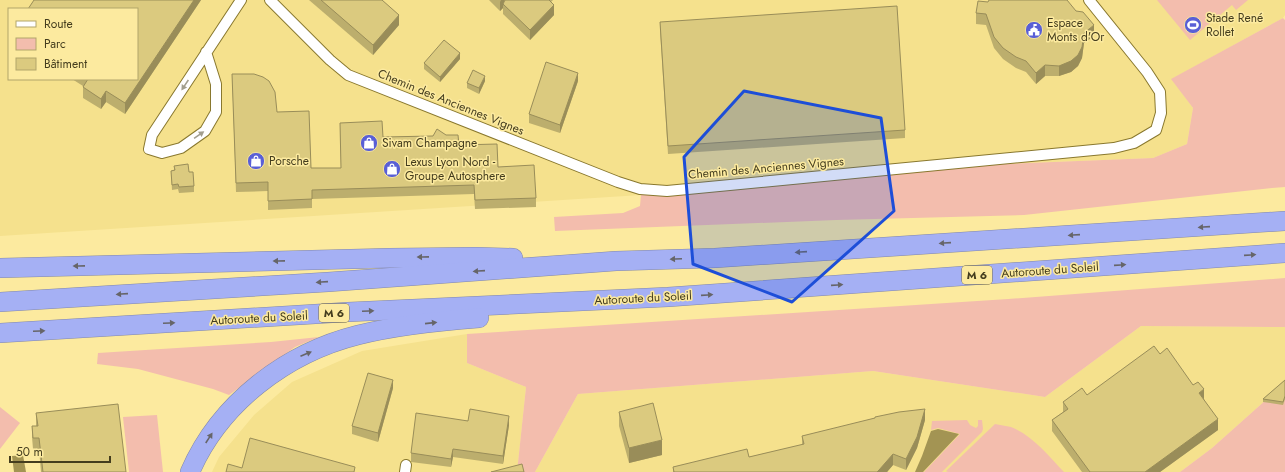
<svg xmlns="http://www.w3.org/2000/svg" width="1285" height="472" font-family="Jost,sans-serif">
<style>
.built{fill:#f5e18d;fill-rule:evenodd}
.green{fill:#f3bdad}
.water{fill:#a39453}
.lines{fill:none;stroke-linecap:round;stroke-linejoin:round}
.street-casing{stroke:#89782e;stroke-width:12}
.highway-casing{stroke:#8388a9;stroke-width:20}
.street{stroke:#fff;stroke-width:10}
.highway{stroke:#a5b0f4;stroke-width:19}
.wall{fill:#bcae6d}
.shaded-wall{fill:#998d59}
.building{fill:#dbca7f;stroke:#998d59}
.oneway{fill:#a29e8e}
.oneway2{fill:#666569}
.marked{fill:#1d4ed8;fill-opacity:0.2;stroke:#1d4ed8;stroke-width:3;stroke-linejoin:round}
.labels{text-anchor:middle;stroke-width:3;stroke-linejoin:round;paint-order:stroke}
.shield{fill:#fcea9f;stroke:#7b7145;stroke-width:1}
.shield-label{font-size:11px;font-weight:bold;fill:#443d1e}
.poi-label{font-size:12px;fill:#443d1e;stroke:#fcea9f;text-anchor:start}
.street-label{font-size:12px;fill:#443d1e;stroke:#fcea9f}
</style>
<rect width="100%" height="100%" fill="#fcea9f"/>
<g class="built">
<path d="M 0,0 L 1285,0 L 1285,15 L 1283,18 L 1172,79 L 1193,108 L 1187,144 L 1153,158 L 979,165 L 765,185 L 641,195 L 0,236 ZM 9,9 L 137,9 L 137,79 L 9,79 Z"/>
<path d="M 1141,326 L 1285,327 L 1285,383 L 1212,448 L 1180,472 L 535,472 L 578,394 L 873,371 L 1045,397 Z"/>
<path d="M 467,334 L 467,363 L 526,387 L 517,472 L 212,472 L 219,457 L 254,415 L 292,382 L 362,351 Z"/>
</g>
<g class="green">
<path d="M 1157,0 L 1248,0 L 1236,10 L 1232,5 L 1190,40 Z"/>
<path d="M 1283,18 L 1285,20 L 1285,187 L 1272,188 L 1024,215 L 836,220 L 555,231 L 554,217 L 623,213 L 640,206 L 641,195 L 979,165 L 1153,158 L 1187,144 L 1193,108 L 1171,79 Z"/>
<path d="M 1285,278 L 1285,327 L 1141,326 L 1045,397 L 873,371 L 578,394 L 535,472 L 517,472 L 526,387 L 467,363 L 467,334 L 1008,299 Z"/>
<path d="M 319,337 L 295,347 L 229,395 L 213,389 L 138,369 L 97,364 L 98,353 L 271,342 Z"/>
<path d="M 1285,383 L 1285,472 L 1180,472 L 1212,448 Z"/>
<path d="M 0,407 L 20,423 L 0,449 Z"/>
<path d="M 157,415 L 163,472 L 129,472 L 123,417 Z"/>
<path d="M 967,420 L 970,425 L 976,428 L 978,426 L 978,420 L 982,420 L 983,429 L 982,432 L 942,472 L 924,472 L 960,434 L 938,428 L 931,430 L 932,421 Z"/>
<path d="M 995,424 C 1000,425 1006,426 1011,427 C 1032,435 1049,456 1064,472 L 948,472 L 946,471 Z"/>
</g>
<g class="water">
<path d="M 938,429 L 959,434 L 923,472 L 915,472 L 922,456 L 931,431 Z"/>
<path d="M 23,455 L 26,472 L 14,472 L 12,456 Z"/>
</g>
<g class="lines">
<defs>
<g id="street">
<path d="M 270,0 L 330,60 L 348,75 L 618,182 L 640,189 L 667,191 L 1114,148 L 1134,143 L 1156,130 L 1161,113 L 1160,92 L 1147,72 L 1089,0"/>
<path d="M 206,52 L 216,84 L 216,112 L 205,131 L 181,148 L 162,153 L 149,149 L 152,135 L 241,0"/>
<path d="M 405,472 L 406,465"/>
</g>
<g id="highway">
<path d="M 0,268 L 390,258 L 476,257 L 513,258"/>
<path d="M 0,302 L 328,282 L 616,261 L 715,258 L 1285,221"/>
<path d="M 0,333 L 348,312 L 668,297 L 1285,253"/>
<path d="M 190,472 C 220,403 286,353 358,335 C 398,325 439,321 479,318"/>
</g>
</defs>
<use href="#street" class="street-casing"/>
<use href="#highway" class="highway-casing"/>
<use href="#street" class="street"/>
<use href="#highway" class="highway"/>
</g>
<g class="wall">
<path d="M 34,0 L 201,0 L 125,114 L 106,102 L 101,109 L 83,98 L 83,86 L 72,79 L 137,79 Z"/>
<path d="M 309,0 L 382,0 L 399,25 L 373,55 Z"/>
<path d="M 489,0 L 553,0 L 551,2 L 554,15 L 530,40 L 503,14 L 503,8 L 500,11 Z"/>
<path d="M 988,2 L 1094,36 L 1084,43 L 1082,58 L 1078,66 L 1071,72 L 1059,76 L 1045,76 L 1036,84 L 1026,72 L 1016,68 L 1003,59 L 994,48 L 986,25 L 976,24 L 976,13 Z"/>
<path d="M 660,22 L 905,130 L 905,138 L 668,154 L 660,30 Z"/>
<path d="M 460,59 L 440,82 L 424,69 L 424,63 Z"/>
<path d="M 232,74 L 277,112 L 311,168 L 341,168 L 340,123 L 383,137 L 459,145 L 498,167 L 536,198 L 536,207 L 475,209 L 474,194 L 312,199 L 312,208 L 268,210 L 268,191 L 236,192 Z"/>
<path d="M 485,81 L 479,94 L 467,88 L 467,83 Z"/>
<path d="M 578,81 L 560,133 L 529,123 L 529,114 Z"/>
<path d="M 174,166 L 189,172 L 194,186 L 194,192 L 179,193 L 178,189 L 172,190 L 171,171 L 174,170 Z"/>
<path d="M 1285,380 L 1285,399 L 1283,405 L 1263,402 L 1263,399 Z"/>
<path d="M 393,388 L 378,442 L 352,434 L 352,426 Z"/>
<path d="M 1087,395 L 1204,399 L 1218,430 L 1160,472 L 1082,472 L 1052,431 L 1052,420 L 1063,412 L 1063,402 Z"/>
<path d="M 619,412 L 662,455 L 629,463 L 619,426 Z"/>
<path d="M 36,413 L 126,472 L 41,472 L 39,449 L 33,449 L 32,437 L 32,426 L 36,426 Z"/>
<path d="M 925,420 L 917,448 L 906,470 L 893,465 L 887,472 L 673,472 L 673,467 L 749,457 L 802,445 L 802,436 Z"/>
<path d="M 468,421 L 509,425 L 503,464 L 453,457 L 451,467 L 411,462 L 411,453 Z"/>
</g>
<g class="shaded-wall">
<path d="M 194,0 L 201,0 L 125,114 L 125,103 Z"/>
<path d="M 501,0 L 504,0 L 504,6 L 503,4 L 503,8 L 500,11 L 500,2 Z"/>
<path d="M 554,5 L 554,15 L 530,40 L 530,30 Z"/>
<path d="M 399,15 L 399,25 L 373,55 L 373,45 Z"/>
<path d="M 1094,25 L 1094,36 L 1084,43 L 1082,58 L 1078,66 L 1071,72 L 1059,76 L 1059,66 L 1084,33 Z"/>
<path d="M 460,53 L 460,59 L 440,82 L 440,77 Z"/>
<path d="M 1045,65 L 1045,76 L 1036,84 L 1036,73 Z"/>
<path d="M 578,73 L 578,81 L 560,133 L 560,125 Z"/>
<path d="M 485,76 L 485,81 L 479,94 L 479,88 Z"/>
<path d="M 106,91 L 106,102 L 101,109 L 101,99 Z"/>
<path d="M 393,380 L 393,388 L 378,442 L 378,433 Z"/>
<path d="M 1204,389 L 1204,400 L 1199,393 Z"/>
<path d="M 925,409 L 925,420 L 917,448 L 906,470 L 906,459 Z"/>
<path d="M 509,416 L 509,425 L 503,464 L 503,456 Z"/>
<path d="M 1218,419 L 1218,430 L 1160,472 L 1145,472 Z"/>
<path d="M 662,440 L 662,455 L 629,463 L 629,448 Z"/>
<path d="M 453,449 L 453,457 L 451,467 L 451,459 Z"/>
<path d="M 893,454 L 893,465 L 887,472 L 877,472 Z"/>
</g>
<g class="building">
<path d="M 34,0 L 194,0 L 125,103 L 106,91 L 101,99 L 83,87 L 88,79 L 137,79 L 137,9 L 28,9 Z"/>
<path d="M 321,0 L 382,0 L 399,15 L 373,45 Z"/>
<path d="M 505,0 L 549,0 L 554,5 L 530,30 L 503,4 Z"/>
<path d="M 989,0 L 1067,0 L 1076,11 L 1083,12 L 1094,25 L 1084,33 L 1082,47 L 1078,55 L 1071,61 L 1059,66 L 1045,65 L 1036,73 L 1026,61 L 1016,57 L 1003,48 L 994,37 L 986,14 L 976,13 L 978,1 L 988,2 Z"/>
<path d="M 897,6 L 905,130 L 668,146 L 660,22 Z"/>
<path d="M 444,40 L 460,53 L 440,77 L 424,63 Z"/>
<path d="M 546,62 L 578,73 L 560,125 L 529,114 Z"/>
<path d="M 473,70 L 485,76 L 479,88 L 467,83 Z"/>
<path d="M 232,74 L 254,74 L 263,77 L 269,81 L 275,92 L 277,112 L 309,111 L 311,168 L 341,168 L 340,123 L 382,121 L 383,137 L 433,136 L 437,129 L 446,135 L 458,135 L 459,145 L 497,144 L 498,167 L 534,165 L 536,198 L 475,200 L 474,185 L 312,190 L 312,199 L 268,201 L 268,182 L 236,183 Z"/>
<path d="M 188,164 L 189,172 L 193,172 L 194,186 L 179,187 L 178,184 L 172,185 L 171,171 L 175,170 L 174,166 Z"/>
<path d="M 1154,346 L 1160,354 L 1167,348 L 1193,385 L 1198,382 L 1204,389 L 1199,393 L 1218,419 L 1145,472 L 1090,472 L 1052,420 L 1068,409 L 1063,402 L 1082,388 L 1087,395 Z"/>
<path d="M 368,373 L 393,380 L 378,433 L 352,426 Z"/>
<path d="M 1285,380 L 1285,396 L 1283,402 L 1263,399 Z"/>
<path d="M 653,403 L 662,440 L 629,448 L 619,412 Z"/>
<path d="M 118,404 L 126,472 L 43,472 L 39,438 L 33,438 L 32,426 L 38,426 L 36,413 Z"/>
<path d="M 470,409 L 509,416 L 503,456 L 453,449 L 451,459 L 411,453 L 416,413 L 468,421 Z"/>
<path d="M 925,409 L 917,437 L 906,459 L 893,454 L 879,470 L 877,472 L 674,472 L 673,467 L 747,449 L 749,457 L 804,444 L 802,436 L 875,418 L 875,417 L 899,412 Z"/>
<path d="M 250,438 L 355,467 L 354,472 L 226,472 L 228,464 L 242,468 Z"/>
<path d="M 522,464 L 524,472 L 491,472 Z"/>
</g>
<defs><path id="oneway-solid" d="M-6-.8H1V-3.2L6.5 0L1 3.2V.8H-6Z"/></defs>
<g class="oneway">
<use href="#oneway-solid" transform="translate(185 85) rotate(124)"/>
<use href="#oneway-solid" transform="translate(199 135) rotate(-35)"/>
</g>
<g class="oneway2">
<use href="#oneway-solid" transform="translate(1204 227) rotate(176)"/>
<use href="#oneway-solid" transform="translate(1074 235) rotate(176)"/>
<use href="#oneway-solid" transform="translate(945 243) rotate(176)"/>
<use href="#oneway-solid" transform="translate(801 252) rotate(176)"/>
<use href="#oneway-solid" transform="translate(1250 255) rotate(-4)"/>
<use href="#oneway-solid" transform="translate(423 257) rotate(179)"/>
<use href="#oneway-solid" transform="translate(676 259) rotate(178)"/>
<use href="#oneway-solid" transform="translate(279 261) rotate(179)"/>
<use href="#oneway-solid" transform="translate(1120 265) rotate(-4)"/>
<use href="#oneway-solid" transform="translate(79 266) rotate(179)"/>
<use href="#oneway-solid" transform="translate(479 271) rotate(176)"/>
<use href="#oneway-solid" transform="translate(322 282) rotate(176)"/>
<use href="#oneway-solid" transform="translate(837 285) rotate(-4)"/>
<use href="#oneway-solid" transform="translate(122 294) rotate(176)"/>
<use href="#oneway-solid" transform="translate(707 295) rotate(-4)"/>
<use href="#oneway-solid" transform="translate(368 311) rotate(-3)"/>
<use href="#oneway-solid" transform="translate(169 323) rotate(-3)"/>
<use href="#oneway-solid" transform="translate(431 323) rotate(-6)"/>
<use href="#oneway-solid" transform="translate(39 331) rotate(-3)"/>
<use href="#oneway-solid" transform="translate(306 354) rotate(-23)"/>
<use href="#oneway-solid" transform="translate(209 438) rotate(-57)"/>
</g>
<path class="marked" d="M 744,91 L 881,118 L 894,211 L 792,302 L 693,264 L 684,157 Z"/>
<defs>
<symbol id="stadium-disc" viewBox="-11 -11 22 22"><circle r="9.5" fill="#595fd6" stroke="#fcea9f"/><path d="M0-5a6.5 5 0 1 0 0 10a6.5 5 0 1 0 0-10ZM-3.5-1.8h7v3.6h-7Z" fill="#fff"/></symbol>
<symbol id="civic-disc" viewBox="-11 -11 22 22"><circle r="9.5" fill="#595fd6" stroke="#fcea9f"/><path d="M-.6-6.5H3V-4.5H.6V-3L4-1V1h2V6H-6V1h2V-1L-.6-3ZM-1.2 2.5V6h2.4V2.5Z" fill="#fff"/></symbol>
<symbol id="shop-disc" viewBox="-11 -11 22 22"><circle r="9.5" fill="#595fd6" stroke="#fcea9f"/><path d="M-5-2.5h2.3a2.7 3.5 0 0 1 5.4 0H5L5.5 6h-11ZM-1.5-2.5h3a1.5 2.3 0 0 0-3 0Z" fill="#fff"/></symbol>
</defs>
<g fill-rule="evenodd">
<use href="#stadium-disc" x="1183" y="15" width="20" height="20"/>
<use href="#civic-disc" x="1024" y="20" width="20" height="20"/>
<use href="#shop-disc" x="359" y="133" width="20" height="20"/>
<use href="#shop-disc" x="246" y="151" width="20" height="20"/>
<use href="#shop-disc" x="382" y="159" width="20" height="20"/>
</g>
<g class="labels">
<g class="shield">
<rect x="962" y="266" width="30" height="18" rx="3"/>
<rect x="319" y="304" width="30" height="18" rx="3"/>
</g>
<g class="shield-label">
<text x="977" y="279">M 6</text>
<text x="334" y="317">M 6</text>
</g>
<g class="poi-label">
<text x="1206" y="22">Stade René<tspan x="1206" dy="14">Rollet</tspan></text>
<text x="1047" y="27">Espace<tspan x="1047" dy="14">Monts d'Or</tspan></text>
<text x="382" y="147">Sivam Champagne</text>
<text x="269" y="165">Porsche</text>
<text x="405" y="166">Lexus Lyon Nord -<tspan x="405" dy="14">Groupe Autosphere</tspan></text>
</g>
<g class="street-label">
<text transform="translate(451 102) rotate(22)" y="4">Chemin des Anciennes Vignes</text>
<text transform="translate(766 168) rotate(-5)" y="4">Chemin des Anciennes Vignes</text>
<text transform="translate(1050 270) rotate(-4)" y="4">Autoroute du Soleil</text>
<text transform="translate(643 298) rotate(-3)" y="4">Autoroute du Soleil</text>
<text transform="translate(259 318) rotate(-3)" y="4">Autoroute du Soleil</text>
</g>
</g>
<rect x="8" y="8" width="130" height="72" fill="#fcea9f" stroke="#b2a56b"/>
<rect x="16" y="21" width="20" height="6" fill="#ffffff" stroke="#b2a56b"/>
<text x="44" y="28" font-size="12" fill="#443d1e">Route</text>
<rect x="16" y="38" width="20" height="12" fill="#f3bdad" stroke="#b2a56b"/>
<text x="44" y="48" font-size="12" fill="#443d1e">Parc</text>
<rect x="16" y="58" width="20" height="12" fill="#dbca7f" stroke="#b2a56b"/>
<text x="44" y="68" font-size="12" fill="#443d1e">Bâtiment</text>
<path d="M10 456v6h100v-6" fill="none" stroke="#443d1e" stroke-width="2"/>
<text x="16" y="456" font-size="12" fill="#443d1e" stroke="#fcea9f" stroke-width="3" paint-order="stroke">50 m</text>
</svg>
